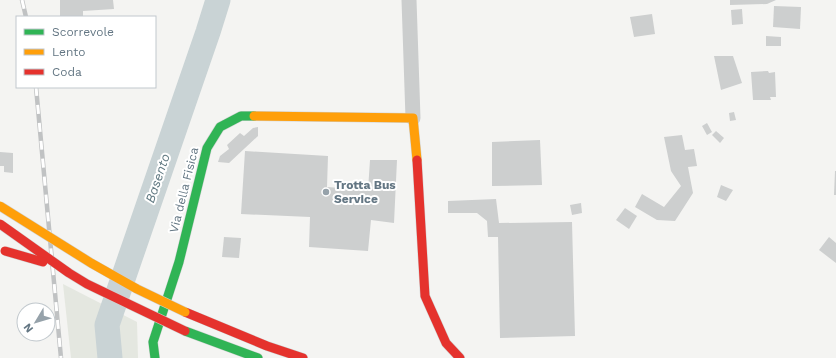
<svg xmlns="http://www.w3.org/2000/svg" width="836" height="358" font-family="'Work Sans',sans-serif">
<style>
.green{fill:#e4e7e0}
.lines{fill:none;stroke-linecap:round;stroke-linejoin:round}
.river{stroke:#c9d3d5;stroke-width:25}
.building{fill:#cdcfcf}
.fast-casing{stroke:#d0d2d2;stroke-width:10}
.slow-casing{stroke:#d0d2d2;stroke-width:10}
.jam-casing{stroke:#d0d2d2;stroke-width:10}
.street{stroke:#cbcdcd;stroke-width:15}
.fast{stroke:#30b455;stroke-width:9}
.slow{stroke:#ff9f0a;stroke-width:9}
.jam{stroke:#e5322d;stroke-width:9}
.rail-casing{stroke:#c0c2c3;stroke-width:4.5}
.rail{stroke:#fff;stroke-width:3;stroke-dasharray:9;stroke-linecap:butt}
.slow-bridge-casing{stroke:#d0d1d1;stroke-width:10;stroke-linecap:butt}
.jam-bridge-casing{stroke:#d0d1d1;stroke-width:10;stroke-linecap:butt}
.slow-bridge{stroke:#ff9f0a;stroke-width:9}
.jam-bridge{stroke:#e5322d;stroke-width:9}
.poi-dot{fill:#96a2aa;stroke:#fff;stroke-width:1.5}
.labels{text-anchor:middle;stroke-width:4;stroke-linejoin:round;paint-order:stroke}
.poi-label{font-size:12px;font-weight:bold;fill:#637683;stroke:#fff;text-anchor:start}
.street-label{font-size:12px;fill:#637683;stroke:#fff}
.water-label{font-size:13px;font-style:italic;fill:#5f7880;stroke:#fff}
</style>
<rect width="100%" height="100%" fill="#f4f4f2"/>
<path class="green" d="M 63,284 L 137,322 L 138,358 L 71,358 Z"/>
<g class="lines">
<path class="river" d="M 110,358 L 107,325 L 208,32 L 218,0"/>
</g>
<g class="building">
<path d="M 60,0 L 113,0 L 114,9 L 83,11 L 83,17 L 60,17 Z"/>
<path d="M 730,0 L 776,0 L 767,4 L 730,5 Z"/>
<path d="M 774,6 L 801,7 L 800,29 L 773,27 Z"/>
<path d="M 742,9 L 743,24 L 732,25 L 731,10 Z"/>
<path d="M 652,14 L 655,34 L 634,37 L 630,17 Z"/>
<path d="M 766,36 L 781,37 L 781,46 L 766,46 Z"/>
<path d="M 714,56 L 733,56 L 742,83 L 721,90 Z"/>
<path d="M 768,71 L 769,73 L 775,72 L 776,97 L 770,97 L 771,100 L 753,100 L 751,72 Z"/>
<path d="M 734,112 L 736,120 L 730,121 L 729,113 Z"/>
<path d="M 707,123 L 712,132 L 707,135 L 702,126 Z"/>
<path d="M 258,127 L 258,136 L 229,163 L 218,162 L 220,156 L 229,149 L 227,145 L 240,133 L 244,136 L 253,128 Z"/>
<path d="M 716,131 L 724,138 L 720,143 L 712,135 Z"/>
<path d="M 682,135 L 685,150 L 694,149 L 697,166 L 688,167 L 693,193 L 675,221 L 657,220 L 635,207 L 642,194 L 664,207 L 681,186 L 671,171 L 664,137 Z"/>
<path d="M 540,140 L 542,185 L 492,186 L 492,142 Z"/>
<path d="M 245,151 L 328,156 L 327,187 L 368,190 L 370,160 L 397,160 L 394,223 L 371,220 L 368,251 L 309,247 L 310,217 L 241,214 Z"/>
<path d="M 0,152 L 13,153 L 13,173 L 4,172 L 4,166 L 0,166 Z"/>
<path d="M 835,171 L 836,171 L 836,195 L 834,195 Z"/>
<path d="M 721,185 L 733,190 L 726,201 L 717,197 Z"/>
<path d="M 496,199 L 499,223 L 572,222 L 575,336 L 500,338 L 498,237 L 488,237 L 487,221 L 477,213 L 448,213 L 448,201 Z"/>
<path d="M 581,203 L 582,213 L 572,215 L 570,205 Z"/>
<path d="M 625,208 L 637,216 L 629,229 L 616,220 Z"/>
<path d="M 224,237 L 241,238 L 239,258 L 222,257 Z"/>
<path d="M 829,237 L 836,243 L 836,263 L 819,250 Z"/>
</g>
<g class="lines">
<defs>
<g id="fast">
<path d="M 185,331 L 258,358"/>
<path d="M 155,358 L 153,342 L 179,262 L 207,148 L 220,127 L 241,116 L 254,116"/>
</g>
<path id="slow" d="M 254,116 L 413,118 L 417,160"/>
<g id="jam">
<path d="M 417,160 L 425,296 L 446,343 L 460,358"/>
<path d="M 185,312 L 267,346 L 303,358"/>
</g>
</defs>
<use href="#fast" class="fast-casing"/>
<use href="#slow" class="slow-casing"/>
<use href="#jam" class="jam-casing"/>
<path class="street" d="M 409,0 L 413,118"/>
<use href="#fast" class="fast"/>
<use href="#slow" class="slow"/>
<use href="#jam" class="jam"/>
<defs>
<g id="rail">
<path d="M 22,0 L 26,17"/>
<path d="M 36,87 L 61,358"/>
</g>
</defs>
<use href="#rail" class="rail-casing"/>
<use href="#rail" class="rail"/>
<defs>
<path id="slow-bridge" d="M 0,206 L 91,263 L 137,289 L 185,312"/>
<g id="jam-bridge">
<path d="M 0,224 L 69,273 L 87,284 L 185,331"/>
<path d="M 5,251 L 43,262"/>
</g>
</defs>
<use href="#slow-bridge" class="slow-bridge-casing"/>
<use href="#jam-bridge" class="jam-bridge-casing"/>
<use href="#slow-bridge" class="slow-bridge"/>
<use href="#jam-bridge" class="jam-bridge"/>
</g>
<circle class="poi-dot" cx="326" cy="192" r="4"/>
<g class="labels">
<g class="poi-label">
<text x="334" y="189">Trotta Bus<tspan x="334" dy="14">Service</tspan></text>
</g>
<g class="street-label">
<text transform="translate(184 190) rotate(-76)" y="4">Via della Fisica</text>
</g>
<g class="water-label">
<text transform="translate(157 178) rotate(-71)" y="5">Basento</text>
</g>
</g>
<rect x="16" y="16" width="140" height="72" fill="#ffffff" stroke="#c1c8cd"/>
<rect x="24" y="29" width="20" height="6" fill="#30b455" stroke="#c1c8cd"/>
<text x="52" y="36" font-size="12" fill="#637683">Scorrevole</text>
<rect x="24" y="49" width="20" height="6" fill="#ff9f0a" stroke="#c1c8cd"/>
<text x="52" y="56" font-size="12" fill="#637683">Lento</text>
<rect x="24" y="69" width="20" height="6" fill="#e5322d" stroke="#c1c8cd"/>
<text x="52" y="76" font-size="12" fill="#637683">Coda</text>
<g transform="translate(36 322) rotate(232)"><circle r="19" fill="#ffffff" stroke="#c1c8cd"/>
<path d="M0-3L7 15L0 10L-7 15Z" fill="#96a2aa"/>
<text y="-6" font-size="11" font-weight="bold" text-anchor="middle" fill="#637683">N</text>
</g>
</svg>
